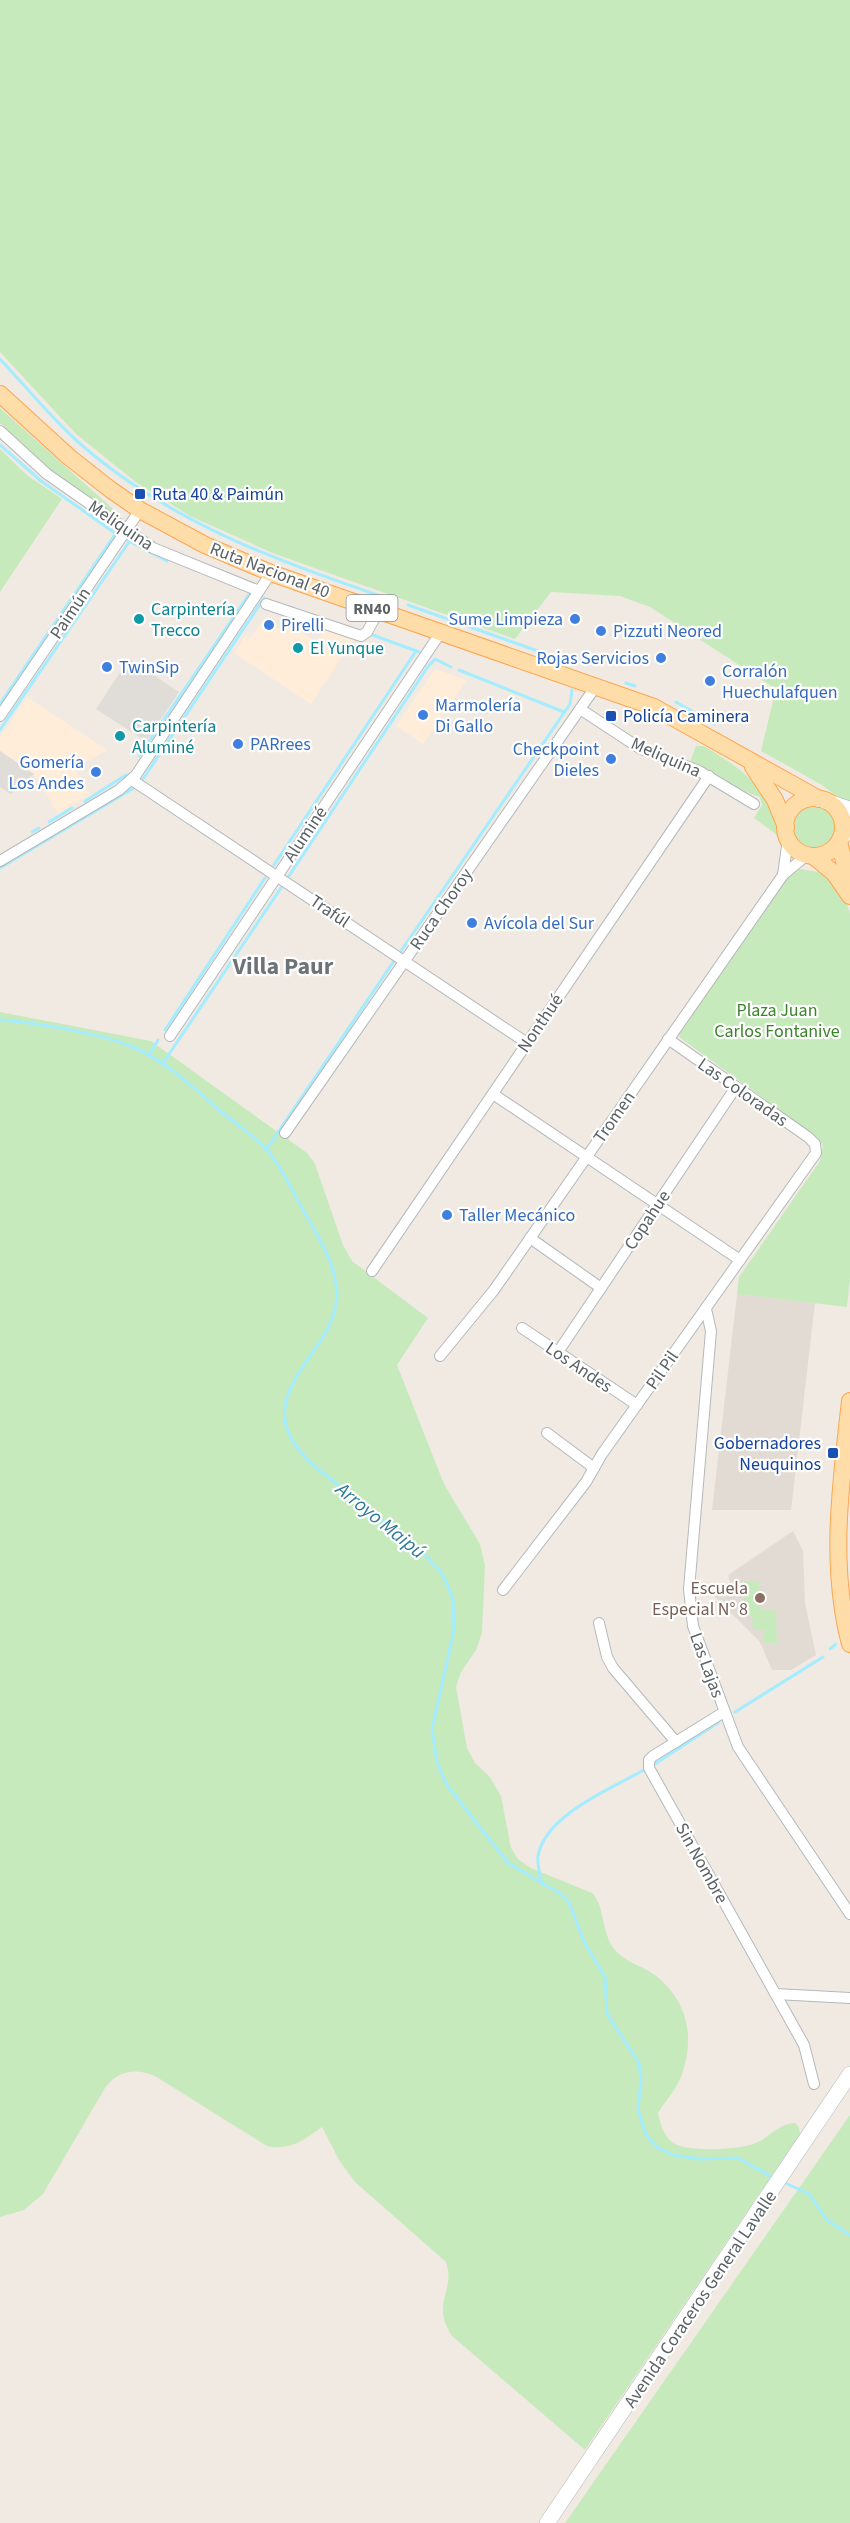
<svg xmlns="http://www.w3.org/2000/svg" width="850" height="2523" font-family="'Source Sans 3',sans-serif">
<style>
.commercial{fill:#ffedd9}
.industrial{fill:#e0dcd8}
.education{fill:#e2dbd4}
.green{fill:#c7eabd}
.lines{fill:none;stroke-linecap:round;stroke-linejoin:round}
.stream{stroke:#a4ecff;stroke-width:3}
.street-casing{stroke:#b4b8bc;stroke-width:12}
.secondary-casing{stroke:#b2b9bc;stroke-width:16}
.primary-casing{stroke:#ffa44d;stroke-width:18}
.street{stroke:#fff;stroke-width:10}
.secondary{stroke:#fff;stroke-width:15}
.primary{stroke:#ffdda9;stroke-width:16}
.transit-dot{fill:#1a4fb4;stroke:#fff;stroke-width:2}
.culture-dot{fill:#0f9aa8;stroke:#fff;stroke-width:2}
.shop-dot{fill:#3f7fe0;stroke:#fff;stroke-width:2}
.education-dot{fill:#8d6e63;stroke:#fff;stroke-width:2}
.labels{text-anchor:middle;stroke-width:4.5;stroke-linejoin:round;paint-order:stroke}
.shield{fill:#fff;stroke:#8c9193;stroke-width:1.5}
.shield-label{font-size:16px;font-weight:bold;fill:#5b6265}
.transit-label{font-size:18px;fill:#164399;stroke:#fff;text-anchor:start}
.street-label{font-size:18px;fill:#5b6265;stroke:#fff}
.culture-label{font-size:18px;fill:#0d838f;stroke:#fff;text-anchor:start}
.shop-label{font-size:18px;fill:#366cbe;stroke:#fff;text-anchor:start}
.park-label{font-size:18px;fill:#3c842c;stroke:#fff}
.education-label{font-size:18px;fill:#785e54;stroke:#fff;text-anchor:end}
.water-label{font-size:20px;font-style:italic;fill:#2e7996;stroke:#fff}
.district-label{font-size:24px;font-weight:bold;fill:#6c7478;stroke:#fff}
</style>
<rect width="100%" height="100%" fill="#f0eae3"/>
<g class="commercial">
<path d="M 264,618 L 287,633 L 296,620 L 301,622 L 297,629 L 316,642 L 324,630 L 353,640 L 311,704 L 234,653 L 246,635 L 251,638 Z"/>
<path d="M 435,669 L 467,680 L 423,744 L 396,726 Z"/>
<path d="M 27,697 L 107,750 L 75,769 L 90,795 L 58,814 L 34,774 L 0,751 L 0,737 Z"/>
</g>
<g class="industrial">
<path d="M 129,659 L 179,692 L 146,741 L 96,709 Z"/>
<path d="M 0,751 L 34,774 L 11,794 L 0,787 Z"/>
</g>
<g class="education">
<path d="M 737,1294 L 815,1303 L 791,1510 L 712,1510 Z"/>
<path d="M 793,1531 L 803,1551 L 805,1603 L 816,1655 L 791,1670 L 772,1670 L 760,1642 L 710,1592 L 730,1582 L 728,1575 Z"/>
</g>
<g class="green">
<path d="M 0,0 L 850,0 L 850,807 L 822,785 L 761,751 L 776,689 L 650,607 L 620,596 L 551,592 L 515,639 L 275,554 L 192,517 L 137,483 L 76,434 L 0,352 Z"/>
<path d="M 0,408 L 113,509 L 113,514 L 50,470 L 0,423 Z"/>
<path d="M 0,449 L 28,476 L 62,499 L 0,592 Z"/>
<path d="M 696,746 L 704,746 C 750,774 766,787 784,840 L 754,818 L 762,805 L 760,797 C 735,790 716,769 690,762 Z"/>
<circle cx="814" cy="827" r="21"/>
<path d="M 800,869 L 825,873 L 846,901 L 850,913 L 850,1278 L 847,1307 L 737,1294 L 739,1277 L 820,1161 L 823,1146 L 818,1138 L 679,1037 L 680,1031 L 789,876 Z"/>
<path d="M 0,1012 L 151,1041 L 307,1153 L 315,1164 L 343,1245 L 352,1261 L 428,1318 L 397,1365 L 444,1484 L 480,1544 L 485,1565 L 482,1633 L 476,1650 L 461,1672 L 456,1687 L 467,1748 L 475,1763 L 490,1777 L 501,1796 L 511,1848 L 518,1859 L 531,1868 L 592,1893 C 606,1907 600,1933 616,1951 C 627,1963 643,1966 655,1975 C 688,2001 695,2037 682,2074 C 677,2089 666,2100 658,2113 C 660,2123 664,2136 672,2142 C 685,2153 743,2150 758,2142 C 770,2136 780,2123 795,2123 L 799,2127 L 800,2134 L 585,2450 L 452,2336 C 430,2303 456,2292 446,2262 L 355,2182 L 339,2160 L 322,2127 C 304,2140 290,2151 267,2146 L 155,2076 C 136,2068 118,2070 105,2088 L 43,2194 L 24,2210 L 0,2217 Z"/>
<path d="M 744,1581 L 759,1581 L 760,1610 L 776,1609 L 777,1643 L 764,1643 L 764,1630 L 753,1630 L 752,1615 L 744,1615 Z"/>
<path d="M 850,2115 L 850,2523 L 565,2523 Z"/>
</g>
<g class="lines">
<g class="stream">
<path d="M 0,359 C 30,391 58,426 92,454 C 187,531 284,562 397,602"/>
<path d="M 0,445 L 41,481 L 115,533"/>
<path d="M 127,540 L 167,561"/>
<path d="M 408,605 L 572,663"/>
<path d="M 370,634 L 419,652"/>
<path d="M 459,670 L 564,712"/>
<path d="M 626,683 L 635,686"/>
<path d="M 676,702 L 714,724"/>
<path d="M 0,704 L 116,533"/>
<path d="M 0,730 L 129,542"/>
<path d="M 139,756 L 250,593"/>
<path d="M 143,779 L 264,598"/>
<path d="M 85,801 L 126,775"/>
<path d="M 49,822 L 72,808"/>
<path d="M 32,832 L 39,828"/>
<path d="M 274,865 L 416,651"/>
<path d="M 0,868 L 134,788"/>
<path d="M 289,876 L 427,668 L 435,659 L 451,667"/>
<path d="M 401,951 L 570,704 L 572,690"/>
<path d="M 0,1020 C 34,1022 102,1034 133,1047 C 168,1062 196,1090 224,1114 C 238,1125 254,1136 266,1149 C 283,1168 293,1193 306,1215 C 320,1240 336,1264 337,1294 C 337,1356 238,1395 312,1464 L 422,1552 L 441,1572 L 448,1586 L 453,1600 L 454,1630 L 432,1729 L 437,1763 L 447,1785 L 508,1863 L 558,1892 L 569,1902 L 584,1942 L 605,1977 L 607,2014 L 639,2063 L 641,2081 L 638,2109 L 646,2135 L 658,2148 L 674,2155 L 699,2159 L 738,2158 L 774,2178"/>
<path d="M 165,1030 L 265,878"/>
<path d="M 149,1055 L 158,1040"/>
<path d="M 163,1063 L 281,888"/>
<path d="M 266,1150 L 394,961"/>
<path d="M 830,1649 L 836,1644"/>
<path d="M 735,1712 L 823,1657"/>
<path d="M 655,1764 L 719,1722"/>
<path d="M 542,1884 C 540,1875 537,1865 538,1856 C 545,1815 612,1788 644,1770"/>
<path d="M 783,2182 L 809,2194 L 827,2220 L 850,2235"/>
</g>
<defs>
<g id="street">
<path d="M 0,431 L 47,474 L 153,548 L 259,591"/>
<path d="M 266,604 L 361,636 L 367,632 L 379,610"/>
<path d="M 580,709 L 641,749 L 699,771 L 754,804"/>
<path d="M 0,716 L 140,510"/>
<path d="M 132,780 L 527,1043"/>
<path d="M 0,861 L 119,790 L 136,775 L 271,573"/>
<path d="M 783,875 L 788,839"/>
<path d="M 170,1036 L 441,632"/>
<path d="M 493,1094 L 740,1260"/>
<path d="M 285,1133 L 596,686"/>
<path d="M 530,1238 L 601,1288"/>
<path d="M 372,1271 L 709,776"/>
<path d="M 706,1309 L 711,1331 L 689,1589 L 693,1626 L 738,1747 L 850,1914"/>
<path d="M 522,1328 L 637,1405"/>
<path d="M 558,1352 L 736,1087"/>
<path d="M 440,1356 L 494,1290 L 783,875 L 807,855"/>
<path d="M 547,1433 L 594,1468"/>
<path d="M 503,1590 L 586,1482 L 602,1454 L 816,1153 L 815,1144 L 808,1137 L 668,1039"/>
<path d="M 599,1623 L 607,1657 L 613,1668 L 676,1742"/>
<path d="M 724,1712 L 653,1756 L 649,1760 L 649,1768 L 804,2045 L 814,2084"/>
<path d="M 776,1994 L 850,1998"/>
</g>
<g id="secondary">
<path d="M 825,801 L 850,809"/>
<path d="M 841,837 L 850,831"/>
<path d="M 547,2523 L 850,2074"/>
</g>
<g id="primary">
<path d="M 0,394 L 69,457 L 111,490 L 140,510 L 205,545 L 271,573 L 654,707 L 819,799"/>
<path d="M 753,767 L 775,800 L 786,827"/>
<circle cx="814" cy="827" r="29"/>
<path d="M 839,842 L 850,884"/>
<path d="M 813,856 L 834,873 L 850,896"/>
<path d="M 850,1401 C 841,1482 829,1564 850,1644"/>
</g>
</defs>
<use href="#street" class="street-casing"/>
<use href="#secondary" class="secondary-casing"/>
<use href="#primary" class="primary-casing"/>
<use href="#street" class="street"/>
<use href="#secondary" class="secondary"/>
<use href="#primary" class="primary"/>
</g>
<g class="transit-dot">
<rect x="134" y="488" width="12" height="12" rx="3"/>
<rect x="605" y="710" width="12" height="12" rx="3"/>
<rect x="827" y="1447" width="12" height="12" rx="3"/>
</g>
<g class="culture-dot">
<circle cx="139" cy="619" r="6"/>
<circle cx="298" cy="648" r="6"/>
<circle cx="120" cy="736" r="6"/>
</g>
<g class="shop-dot">
<circle cx="575" cy="619" r="6"/>
<circle cx="269" cy="625" r="6"/>
<circle cx="601" cy="631" r="6"/>
<circle cx="661" cy="658" r="6"/>
<circle cx="107" cy="667" r="6"/>
<circle cx="710" cy="681" r="6"/>
<circle cx="423" cy="715" r="6"/>
<circle cx="238" cy="744" r="6"/>
<circle cx="611" cy="759" r="6"/>
<circle cx="96" cy="772" r="6"/>
<circle cx="472" cy="923" r="6"/>
<circle cx="447" cy="1215" r="6"/>
</g>
<circle class="education-dot" cx="760" cy="1598" r="6"/>
<g class="labels">
<rect class="shield" x="346.5" y="595" width="51" height="26" rx="4.5"/>
<g class="shield-label">
<text x="372" y="614">RN40</text>
</g>
<g class="transit-label">
<text x="152" y="500">Ruta 40 &amp; Paimún</text>
<text x="623" y="722">Policía Caminera</text>
<text x="821" y="1449" text-anchor="end">Gobernadores<tspan x="821" dy="21">Neuquinos</tspan></text>
</g>
<g class="street-label">
<text transform="translate(121 525) rotate(34)" y="6">Meliquina</text>
<text transform="translate(270 570) rotate(21)" y="6">Ruta Nacional 40</text>
<text transform="translate(70 613) rotate(-56)" y="6">Paimún</text>
<text transform="translate(666 757) rotate(24)" y="6">Meliquina</text>
<text transform="translate(305 834) rotate(-56)" y="6">Aluminé</text>
<text transform="translate(441 909) rotate(-55)" y="6">Ruca Choroy</text>
<text transform="translate(330 911) rotate(34)" y="6">Trafúl</text>
<text transform="translate(540 1023) rotate(-56)" y="6">Nonthué</text>
<text transform="translate(743 1092) rotate(35)" y="6">Las Coloradas</text>
<text transform="translate(614 1117) rotate(-55)" y="6">Tromen</text>
<text transform="translate(647 1220) rotate(-56)" y="6">Copahue</text>
<text transform="translate(579 1367) rotate(34)" y="6">Los Andes</text>
<text transform="translate(662 1370) rotate(-55)" y="6">Pil Pil</text>
<text transform="translate(707 1665) rotate(70)" y="6">Las Lajas</text>
<text transform="translate(702 1863) rotate(61)" y="6">Sin Nombre</text>
<text transform="translate(700 2299) rotate(-56)" y="6">Avenida Coraceros General Lavalle</text>
</g>
<g class="culture-label">
<text x="151" y="615">Carpintería<tspan x="151" dy="21">Trecco</tspan></text>
<text x="310" y="654">El Yunque</text>
<text x="132" y="732">Carpintería<tspan x="132" dy="21">Aluminé</tspan></text>
</g>
<g class="shop-label">
<text x="563" y="625" text-anchor="end">Sume Limpieza</text>
<text x="281" y="631">Pirelli</text>
<text x="613" y="637">Pizzuti Neored</text>
<text x="649" y="664" text-anchor="end">Rojas Servicios</text>
<text x="119" y="673">TwinSip</text>
<text x="722" y="677">Corralón<tspan x="722" dy="21">Huechulafquen</tspan></text>
<text x="435" y="711">Marmolería<tspan x="435" dy="21">Di Gallo</tspan></text>
<text x="250" y="750">PARrees</text>
<text x="599" y="755" text-anchor="end">Checkpoint<tspan x="599" dy="21">Dieles</tspan></text>
<text x="84" y="768" text-anchor="end">Gomería<tspan x="84" dy="21">Los Andes</tspan></text>
<text x="484" y="929">Avícola del Sur</text>
<text x="459" y="1221">Taller Mecánico</text>
</g>
<g class="park-label">
<text x="777" y="1016">Plaza Juan<tspan x="777" dy="21">Carlos Fontanive</tspan></text>
</g>
<g class="education-label">
<text x="748" y="1594">Escuela<tspan x="748" dy="21">Especial N° 8</tspan></text>
</g>
<g class="water-label">
<text transform="translate(381 1520) rotate(39)" y="7">Arroyo Maipú</text>
</g>
<g class="district-label">
<text x="283" y="974">Villa Paur</text>
</g>
</g>
</svg>
